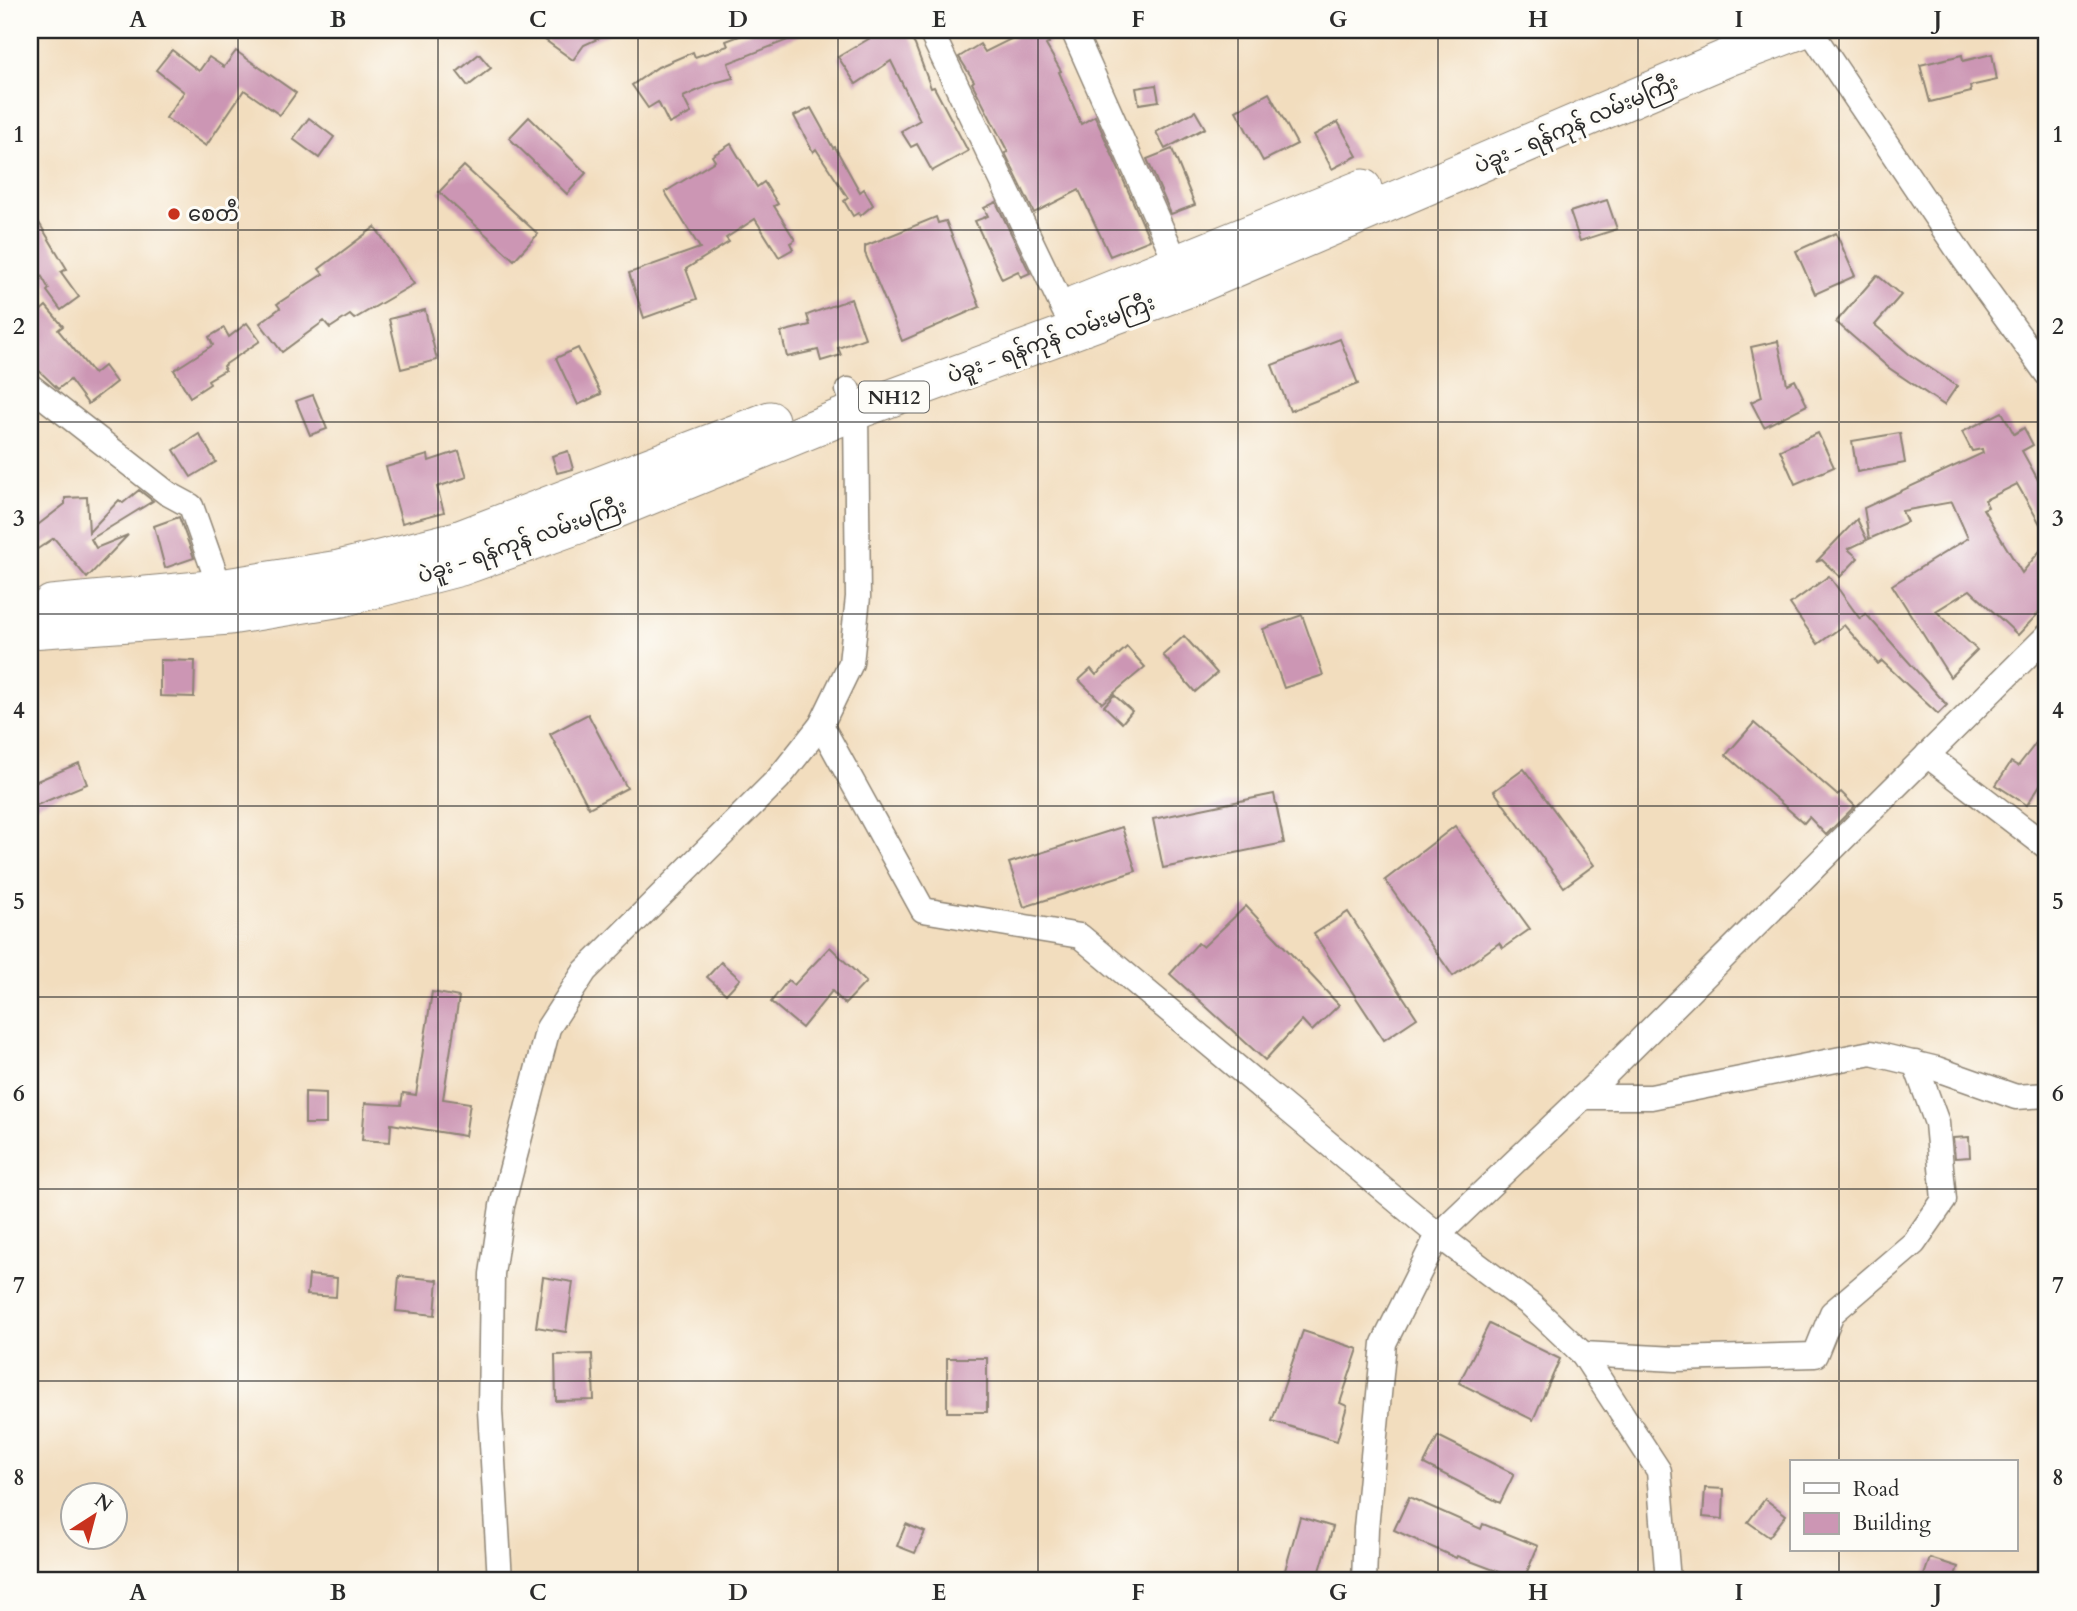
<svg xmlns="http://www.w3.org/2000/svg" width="2077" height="1611" font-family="Cardo,'Noto Sans Myanmar',serif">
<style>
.building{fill:#cc96b4}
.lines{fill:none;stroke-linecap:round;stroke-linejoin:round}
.minor-casing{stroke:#8e8474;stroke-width:27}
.highway-casing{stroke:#8e8474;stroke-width:39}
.minor{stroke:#fff;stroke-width:24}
.highway{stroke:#fff;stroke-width:37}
.grid{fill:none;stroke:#2b2b2b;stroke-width:2;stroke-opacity:0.55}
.poi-dot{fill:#c8321e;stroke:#fdfcf7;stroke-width:2.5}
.labels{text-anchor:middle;stroke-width:6;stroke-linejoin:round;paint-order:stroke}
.shield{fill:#fdfcf7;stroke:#6a6a68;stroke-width:2}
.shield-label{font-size:19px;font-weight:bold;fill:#2b2b2b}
.street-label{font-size:21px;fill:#2b2b2b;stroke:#fdfcf7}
.poi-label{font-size:21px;fill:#2b2b2b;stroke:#fdfcf7;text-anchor:start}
.neatline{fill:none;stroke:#2b2b2b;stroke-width:2.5}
.grid-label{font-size:23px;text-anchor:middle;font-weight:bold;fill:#2b2b2b}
</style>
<rect width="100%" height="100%" fill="#fdfcf7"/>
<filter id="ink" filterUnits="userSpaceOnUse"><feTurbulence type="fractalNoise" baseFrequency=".0143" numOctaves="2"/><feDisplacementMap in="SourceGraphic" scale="14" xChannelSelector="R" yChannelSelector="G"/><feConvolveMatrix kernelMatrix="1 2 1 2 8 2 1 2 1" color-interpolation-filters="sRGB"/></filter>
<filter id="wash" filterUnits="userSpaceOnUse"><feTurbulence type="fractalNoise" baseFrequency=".00686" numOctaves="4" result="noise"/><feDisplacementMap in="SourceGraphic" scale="28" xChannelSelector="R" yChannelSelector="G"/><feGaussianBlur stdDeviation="1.57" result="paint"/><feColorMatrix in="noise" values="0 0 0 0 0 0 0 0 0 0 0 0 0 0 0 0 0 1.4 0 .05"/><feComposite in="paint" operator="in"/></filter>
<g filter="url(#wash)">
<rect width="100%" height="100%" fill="#f2ddbe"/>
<g id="blocks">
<g class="building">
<path d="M 531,30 L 617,30 L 584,45 L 573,60 Z"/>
<path d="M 755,30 L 811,31 L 728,63 L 733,78 L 714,83 L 683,97 L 691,113 L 669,124 L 658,102 L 648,108 L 632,85 L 658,67 L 693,52 L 695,57 L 728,46 L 726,41 Z"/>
<path d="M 884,30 L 905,30 L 915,45 L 931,88 L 934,87 L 968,151 L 932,171 L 917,144 L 911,147 L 901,131 L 920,120 L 891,61 L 856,84 L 838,57 Z"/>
<path d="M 1029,30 L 1042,30 L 1049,43 L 1046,45 L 1061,71 L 1059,72 L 1081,124 L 1095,116 L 1150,240 L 1110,256 L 1079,190 L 1034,213 L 1005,153 L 1008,152 L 972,83 L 974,81 L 959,57 L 980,44 L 985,52 Z"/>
<path d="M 172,50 L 199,71 L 209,57 L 224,67 L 236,51 L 296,93 L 280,115 L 244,90 L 206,146 L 166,118 L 184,92 L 156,70 Z"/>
<path d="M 479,54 L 491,68 L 468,86 L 457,72 Z"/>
<path d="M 1992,54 L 1997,80 L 1970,86 L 1971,92 L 1930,102 L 1920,65 L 1962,55 L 1963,61 Z"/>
<path d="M 1156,85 L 1159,101 L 1139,104 L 1136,88 Z"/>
<path d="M 1269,93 L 1297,144 L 1263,161 L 1236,111 Z"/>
<path d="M 811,108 L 833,148 L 835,147 L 860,192 L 864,189 L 873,205 L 860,216 L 858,213 L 853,216 L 844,201 L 848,198 L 816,149 L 813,152 L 794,116 Z"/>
<path d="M 1195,111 L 1205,128 L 1165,149 L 1156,132 Z"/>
<path d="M 529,117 L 586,173 L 567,194 L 509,138 Z"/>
<path d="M 309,118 L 334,137 L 319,158 L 293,139 Z"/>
<path d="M 1338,122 L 1357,156 L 1332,169 L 1314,135 Z"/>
<path d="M 731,144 L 757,187 L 764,182 L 778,204 L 774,206 L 795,240 L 790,243 L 793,249 L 779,257 L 755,219 L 726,238 L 729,242 L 686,269 L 697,299 L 644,318 L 629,273 L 700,248 L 665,192 L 715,161 L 712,156 Z"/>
<path d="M 1172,149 L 1195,205 L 1171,214 L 1147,159 Z"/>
<path d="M 464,166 L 538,234 L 514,260 L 439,192 Z"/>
<path d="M 1607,200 L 1617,229 L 1580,241 L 1570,212 Z"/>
<path d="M 996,202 L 1030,273 L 1021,277 L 1018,271 L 1002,279 L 975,221 L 988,216 L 984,208 Z"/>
<path d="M 30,208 L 67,269 L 61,272 L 79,297 L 61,310 L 47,291 L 49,289 L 30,256 Z"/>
<path d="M 936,217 L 938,223 L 946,221 L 980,307 L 902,341 L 865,253 L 865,246 Z"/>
<path d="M 375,227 L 414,284 L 354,319 L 350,315 L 330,328 L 324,321 L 282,352 L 260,323 L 280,308 L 277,304 L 323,274 L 319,269 Z"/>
<path d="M 1836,233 L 1855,276 L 1815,294 L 1796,251 Z"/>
<path d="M 1877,275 L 1901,295 L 1875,325 L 1909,354 L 1957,386 L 1944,405 L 1889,368 L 1836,322 Z"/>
<path d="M 851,299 L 865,338 L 838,348 L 841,355 L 821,361 L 818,350 L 787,357 L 781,332 L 810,325 L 807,315 Z"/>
<path d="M 46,306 L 63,326 L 58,330 L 94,374 L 104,366 L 116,382 L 88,404 L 70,380 L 58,389 L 30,362 L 30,320 Z"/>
<path d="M 425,310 L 437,360 L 401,369 L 389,319 Z"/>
<path d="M 247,323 L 260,341 L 223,366 L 225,370 L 208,380 L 210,384 L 190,397 L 174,370 L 213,345 L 209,337 L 224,328 L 229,337 Z"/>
<path d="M 1340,339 L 1358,384 L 1290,411 L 1272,365 Z"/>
<path d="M 1778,341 L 1787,384 L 1795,380 L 1807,405 L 1764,427 L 1751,402 L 1762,397 L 1751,347 Z"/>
<path d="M 578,348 L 601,394 L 578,405 L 556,358 Z"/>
<path d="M 313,395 L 327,429 L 310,435 L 296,401 Z"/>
<path d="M 2002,412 L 2014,434 L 2024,428 L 2033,445 L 2022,451 L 2047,496 L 2047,536 L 2017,484 L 1985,500 L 1988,507 L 1983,509 L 2022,573 L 2047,542 L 2047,604 L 2018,635 L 1970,590 L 1936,611 L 1977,650 L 1950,677 L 1892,585 L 1968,538 L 1952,502 L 1902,511 L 1907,522 L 1869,539 L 1864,508 L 1983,453 L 1982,449 L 1972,451 L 1962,432 Z"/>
<path d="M 1818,433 L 1834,467 L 1795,484 L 1780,450 Z"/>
<path d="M 1900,433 L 1905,463 L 1857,472 L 1852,441 Z"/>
<path d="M 199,434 L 216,462 L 191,477 L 174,450 Z"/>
<path d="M 459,451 L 467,477 L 437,487 L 444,512 L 402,523 L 386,467 L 428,455 L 429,461 Z"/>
<path d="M 568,451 L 573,469 L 557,473 L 552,456 Z"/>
<path d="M 139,490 L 153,501 L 91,539 L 96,548 L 128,535 L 87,578 L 54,538 L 30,554 L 30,531 L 65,504 L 65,498 L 87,497 L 89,532 L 119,500 L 123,503 Z"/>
<path d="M 179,517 L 194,558 L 165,568 L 154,526 Z"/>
<path d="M 1857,519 L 1867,540 L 1848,549 L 1858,558 L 1840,577 L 1822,560 L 1816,562 Z"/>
<path d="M 1829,576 L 1860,619 L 1866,614 L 1947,705 L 1938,714 L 1882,661 L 1878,664 L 1844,625 L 1818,644 L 1790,604 Z"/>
<path d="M 1302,615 L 1323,675 L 1284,688 L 1263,629 Z"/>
<path d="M 1184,636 L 1217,673 L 1195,692 L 1163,655 Z"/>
<path d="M 1127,647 L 1145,667 L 1102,703 L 1079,680 L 1091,669 L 1096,675 Z"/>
<path d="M 160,660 L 195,661 L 194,697 L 160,696 Z"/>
<path d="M 1114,695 L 1132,711 L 1122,723 L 1104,706 Z"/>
<path d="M 588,714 L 627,788 L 589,808 L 550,734 Z"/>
<path d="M 1754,723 L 1837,795 L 1841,792 L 1855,806 L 1826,835 L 1809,817 L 1804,823 L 1726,755 Z"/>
<path d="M 2047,729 L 2047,774 L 2027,805 L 1996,785 L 2011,762 L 2018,766 Z"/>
<path d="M 79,763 L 87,784 L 30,808 L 30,784 Z"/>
<path d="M 1524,769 L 1594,865 L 1564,887 L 1494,791 Z"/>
<path d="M 1274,794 L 1284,843 L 1163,868 L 1153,819 Z"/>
<path d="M 1455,826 L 1530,929 L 1503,948 L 1499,943 L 1453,976 L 1385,880 Z"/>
<path d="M 1122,827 L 1136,871 L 1024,907 L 1009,863 Z"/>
<path d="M 1246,906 L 1339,1005 L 1312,1031 L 1302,1020 L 1265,1060 L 1170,974 L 1198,943 L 1203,947 Z"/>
<path d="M 1348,912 L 1417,1018 L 1384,1040 L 1314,934 Z"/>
<path d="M 830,947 L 866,982 L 845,1004 L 832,991 L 802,1028 L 771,1002 L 788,980 L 794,985 Z"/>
<path d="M 721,962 L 740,979 L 726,994 L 707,977 Z"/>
<path d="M 432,992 L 459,997 L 443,1099 L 470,1103 L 465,1136 L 391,1124 L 390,1142 L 362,1140 L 365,1103 L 401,1105 L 403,1093 L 416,1095 Z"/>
<path d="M 305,1092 L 326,1093 L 326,1124 L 305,1124 Z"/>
<path d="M 1969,1137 L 1970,1157 L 1955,1158 L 1953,1138 Z"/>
<path d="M 309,1275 L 337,1278 L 336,1297 L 307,1295 Z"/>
<path d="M 399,1276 L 438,1280 L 435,1315 L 396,1311 Z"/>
<path d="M 543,1277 L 573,1282 L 566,1332 L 536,1327 Z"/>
<path d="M 1489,1324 L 1560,1359 L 1533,1420 L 1459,1383 Z"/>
<path d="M 1303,1331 L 1358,1349 L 1340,1403 L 1347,1406 L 1337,1441 L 1272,1421 Z"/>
<path d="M 592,1354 L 594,1400 L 556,1401 L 555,1355 Z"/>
<rect x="947" y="1358" width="40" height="54"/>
<path d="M 1438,1436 L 1514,1474 L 1500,1503 L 1424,1464 Z"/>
<path d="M 1705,1488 L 1724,1489 L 1723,1519 L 1703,1517 Z"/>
<path d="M 1409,1497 L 1481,1529 L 1483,1524 L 1538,1546 L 1523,1581 L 1457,1556 L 1456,1558 L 1394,1530 Z"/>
<path d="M 1765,1499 L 1786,1515 L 1769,1537 L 1748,1522 Z"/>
<path d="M 1300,1517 L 1333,1527 L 1317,1581 L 1282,1581 Z"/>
<path d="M 906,1524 L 925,1532 L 915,1553 L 897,1546 Z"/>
<path d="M 1930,1558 L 1958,1567 L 1953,1581 L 1922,1581 Z"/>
</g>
</g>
</g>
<g filter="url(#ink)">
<use href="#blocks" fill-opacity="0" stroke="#8e8474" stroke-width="2"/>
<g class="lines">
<defs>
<g id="minor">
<path d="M 930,30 L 1064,310"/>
<path d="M 1073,30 L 1182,275"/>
<path d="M 1810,30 L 1964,259 L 2047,374"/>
<path d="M 30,386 L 167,493 L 191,506 L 224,599"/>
<path d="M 821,725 L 923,910 L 1080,936 L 1438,1235 L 1531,1305 L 1583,1354 L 1659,1471 L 1668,1581"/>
<path d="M 1927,755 L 2047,847"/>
<path d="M 1583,1097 L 1651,1097 L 1871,1053 L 1937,1069 L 2016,1097 L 2047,1095"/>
<path d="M 1583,1354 L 1676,1359 L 1815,1355 L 1832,1313 L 1914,1243 L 1944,1200 L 1937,1123 L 1915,1063"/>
<path d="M 500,1581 L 490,1410 L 492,1274 L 502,1206 L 548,1028 L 585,971 L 778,779 L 821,725 L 851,663 L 858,597 L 856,411 L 848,390"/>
<path d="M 1364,1581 L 1366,1528 L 1384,1343 L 1438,1235 L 1583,1097 L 2047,636"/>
</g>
<g id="highway">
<path d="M 1076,304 L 1363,188"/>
<path d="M 51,604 L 220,588 L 339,569 L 457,540 L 770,420"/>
<path d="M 30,630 L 230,616 L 342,598 L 461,567 L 581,524 L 856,411 L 1187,289 L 1729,57 L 1801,30"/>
</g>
</defs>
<use href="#minor" class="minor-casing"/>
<use href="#highway" class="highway-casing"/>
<use href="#minor" class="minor"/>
<use href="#highway" class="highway"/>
</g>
</g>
<path class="grid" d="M 238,30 L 238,1581M 438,30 L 438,1581M 638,30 L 638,1581M 838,30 L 838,1581M 1038,30 L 1038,1581M 1238,30 L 1238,1581M 1438,30 L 1438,1581M 1638,30 L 1638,1581M 1839,30 L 1839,1462M 30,230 L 2047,230M 30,422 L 2047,422M 30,614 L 2047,614M 30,806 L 2047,806M 30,997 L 2047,997M 30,1189 L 2047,1189M 30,1381 L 2047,1381M 1839,1550 L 1839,1581"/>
<circle class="poi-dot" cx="174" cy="214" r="7"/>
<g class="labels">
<rect class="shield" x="859" y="381.5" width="70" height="31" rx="5"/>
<g class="shield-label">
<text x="894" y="404">NH12</text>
</g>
<g class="street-label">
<text transform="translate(1576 124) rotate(-23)" y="7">ပဲခူး - ရန်ကုန် လမ်းမကြီး</text>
<text transform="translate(1051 339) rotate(-20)" y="7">ပဲခူး - ရန်ကုန် လမ်းမကြီး</text>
<text transform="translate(522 541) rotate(-19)" y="7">ပဲခူး - ရန်ကုန် လမ်းမကြီး</text>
</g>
<g class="poi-label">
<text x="188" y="221">စေတီ</text>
</g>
</g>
<rect width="2077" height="1611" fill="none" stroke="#fdfcf7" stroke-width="77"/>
<rect x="1790" y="1460" width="228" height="91" fill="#fdfcf7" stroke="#a9a8a5" stroke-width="2"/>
<rect x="1804" y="1483" width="35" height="10" fill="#ffffff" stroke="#a9a8a5" stroke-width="2"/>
<text x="1853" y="1496" font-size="21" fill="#2b2b2b">Road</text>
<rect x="1804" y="1513" width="35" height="21" fill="#cc96b4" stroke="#a9a8a5" stroke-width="2"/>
<text x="1853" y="1530" font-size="21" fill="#2b2b2b">Building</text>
<g transform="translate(94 1516) rotate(36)"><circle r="33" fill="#fdfcf7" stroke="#a9a8a5" stroke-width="2"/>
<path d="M0-5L12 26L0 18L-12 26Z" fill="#c8321e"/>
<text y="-10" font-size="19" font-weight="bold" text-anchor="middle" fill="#2b2b2b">N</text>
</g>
<rect x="38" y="38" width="2000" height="1534" class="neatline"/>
<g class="grid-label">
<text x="138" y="27">A</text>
<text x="338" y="27">B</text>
<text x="538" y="27">C</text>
<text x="738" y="27">D</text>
<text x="939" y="27">E</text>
<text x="1138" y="27">F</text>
<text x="1338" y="27">G</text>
<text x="1538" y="27">H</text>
<text x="1739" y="27">I</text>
<text x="1938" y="27">J</text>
<text x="19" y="142">1</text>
<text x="2058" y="142">1</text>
<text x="19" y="334">2</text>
<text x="2058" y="334">2</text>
<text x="19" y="526">3</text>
<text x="2058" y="526">3</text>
<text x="19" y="718">4</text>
<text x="2058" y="718">4</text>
<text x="19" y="909">5</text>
<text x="2058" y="909">5</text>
<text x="19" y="1101">6</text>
<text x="2058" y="1101">6</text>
<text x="19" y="1293">7</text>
<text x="2058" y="1293">7</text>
<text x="19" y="1485">8</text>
<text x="2058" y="1485">8</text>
<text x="138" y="1600">A</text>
<text x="338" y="1600">B</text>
<text x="538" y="1600">C</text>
<text x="738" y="1600">D</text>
<text x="939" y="1600">E</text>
<text x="1138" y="1600">F</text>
<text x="1338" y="1600">G</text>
<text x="1538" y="1600">H</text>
<text x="1739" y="1600">I</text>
<text x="1938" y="1600">J</text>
</g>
</svg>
